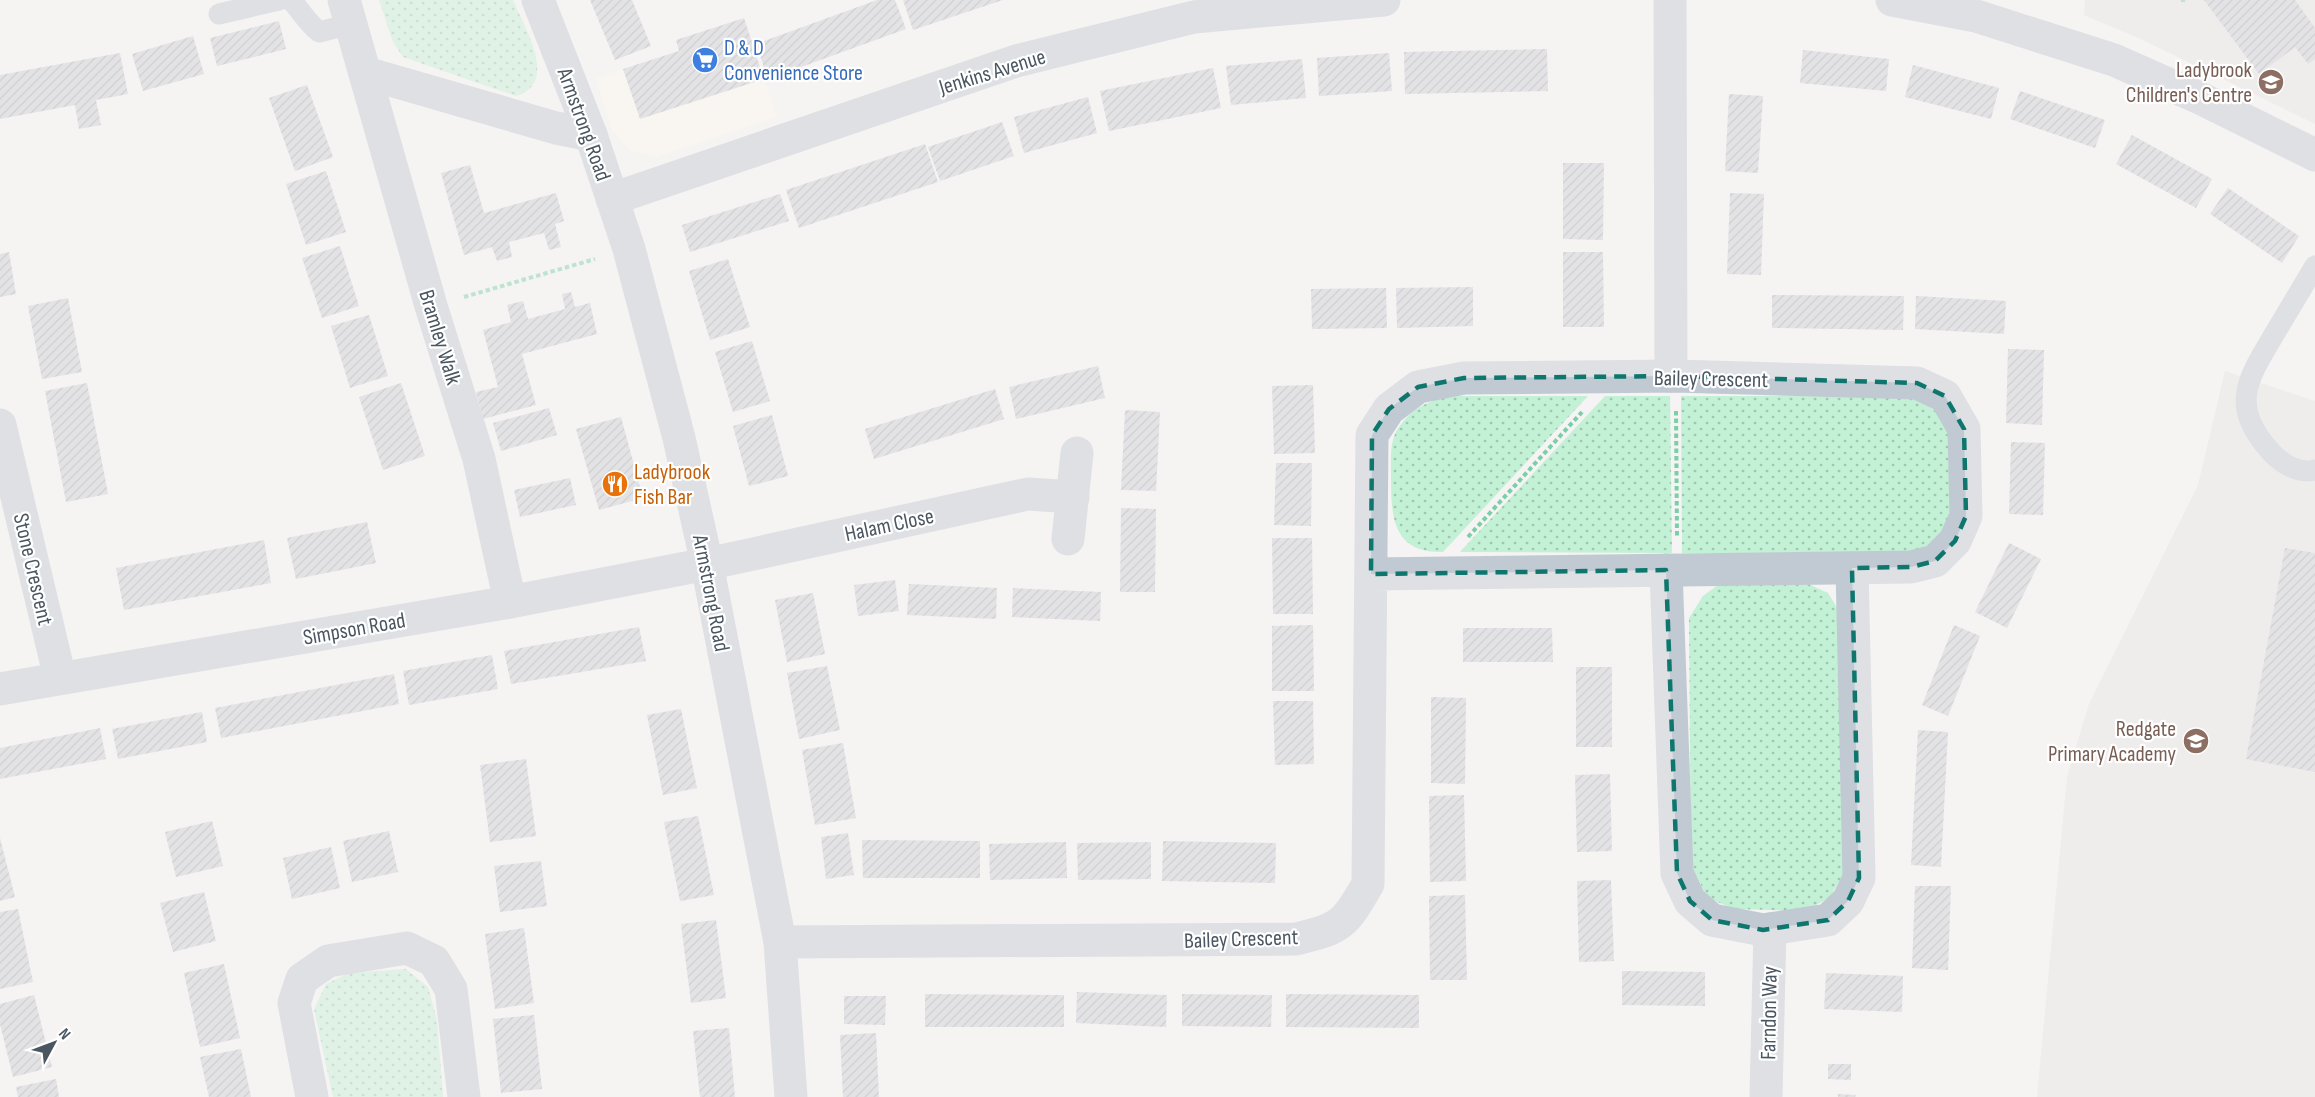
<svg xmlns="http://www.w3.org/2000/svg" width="2315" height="1097" font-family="'Sofia Sans Condensed',sans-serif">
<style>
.commercial{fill:#fdf9ef}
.education{fill:#e6e4e5}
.grass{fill:url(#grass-dots)}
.building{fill:url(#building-hatch)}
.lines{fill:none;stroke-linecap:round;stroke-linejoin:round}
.path{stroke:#7ad0a6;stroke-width:4;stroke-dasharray:4.5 3;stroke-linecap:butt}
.lane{stroke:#c1cad2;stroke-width:21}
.street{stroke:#c1cad2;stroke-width:33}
.marked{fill:none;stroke:#0f766e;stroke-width:4.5;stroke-dasharray:12 8;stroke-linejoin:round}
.labels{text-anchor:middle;stroke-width:4.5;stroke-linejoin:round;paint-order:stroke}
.shop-label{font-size:22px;fill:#366cbe;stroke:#fff;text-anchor:start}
.education-label{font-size:22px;fill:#785e54;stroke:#fff;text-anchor:end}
.street-label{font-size:22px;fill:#4a5661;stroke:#fff}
.food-label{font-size:22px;fill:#c56008;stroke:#fff;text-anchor:start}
</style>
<defs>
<pattern id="grass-dots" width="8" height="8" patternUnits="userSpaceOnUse" patternTransform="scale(1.5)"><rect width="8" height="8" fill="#c3f1d5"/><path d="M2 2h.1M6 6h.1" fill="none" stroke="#a0c6b0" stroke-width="1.8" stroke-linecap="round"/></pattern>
<pattern id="building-hatch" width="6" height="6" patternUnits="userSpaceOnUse" patternTransform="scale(1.5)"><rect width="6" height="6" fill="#cdcfd5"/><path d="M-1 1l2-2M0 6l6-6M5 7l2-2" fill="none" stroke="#a8abb0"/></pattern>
</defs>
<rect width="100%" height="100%" fill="#f5f3f3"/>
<path class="commercial" d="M 744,18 L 777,117 L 657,157 L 631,151 L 612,131 L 596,78 L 679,51 L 676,40 Z"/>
<g class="education">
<path d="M 2085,0 L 2315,0 L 2315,124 L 2141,39 L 2084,15 Z"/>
<path d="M 2225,371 L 2315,401 L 2315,1097 L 2037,1097 L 2067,777 L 2089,704 L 2198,485 Z"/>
</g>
<g class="grass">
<path d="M 379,0 L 513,0 C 524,27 560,83 516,96 L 403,57 L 393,42 Z"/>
<path d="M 1448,396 L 1588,396 L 1443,552 C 1392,553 1391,516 1391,476 C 1391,459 1389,441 1399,427 C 1411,409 1428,401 1448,396 Z"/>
<path d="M 1605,396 L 1670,396 L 1672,553 L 1460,552 Z"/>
<path d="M 1681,396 L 1917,396 C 1931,404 1945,418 1951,434 C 1954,442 1951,457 1951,466 C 1951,506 1957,539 1912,554 L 1682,553 Z"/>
<path d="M 1722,582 L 1804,582 L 1828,593 L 1843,617 L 1843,875 L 1830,897 L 1806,911 L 1733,909 L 1707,897 L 1691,865 L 1689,618 L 1703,596 Z"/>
<path d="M 406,969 L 428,987 L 437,1020 L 443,1097 L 333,1097 L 314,1009 L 326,984 L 349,973 Z"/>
</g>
<g class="building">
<path d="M 590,0 L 632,0 L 651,46 L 615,60 Z"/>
<path d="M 877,0 L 895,0 L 906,29 L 768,79 L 756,44 Z"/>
<path d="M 903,0 L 1003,0 L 913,30 Z"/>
<path d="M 2204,0 L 2295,0 L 2315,28 L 2315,59 L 2308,64 L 2295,47 L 2259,74 Z"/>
<path d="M 744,18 L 764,79 L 640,119 L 623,69 L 679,51 L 676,40 Z"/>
<path d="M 279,21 L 286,49 L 217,66 L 210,38 Z"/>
<path d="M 193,36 L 204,74 L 143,91 L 132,54 Z"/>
<path d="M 1547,49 L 1548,91 L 1405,94 L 1404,52 Z"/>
<path d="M 1803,50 L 1889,59 L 1886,91 L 1800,83 Z"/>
<path d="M 120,53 L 128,94 L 96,100 L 101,125 L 79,129 L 75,105 L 0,119 L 0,75 Z"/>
<path d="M 1389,53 L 1392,91 L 1319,96 L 1317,58 Z"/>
<path d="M 1302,59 L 1306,98 L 1231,105 L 1226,66 Z"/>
<path d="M 1913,65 L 1999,88 L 1991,119 L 1905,97 Z"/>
<path d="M 1213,68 L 1221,108 L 1109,131 L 1100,91 Z"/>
<path d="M 307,85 L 333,157 L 295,171 L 269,98 Z"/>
<path d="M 2020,91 L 2105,120 L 2095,148 L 2010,119 Z"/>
<path d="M 1729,94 L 1763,96 L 1758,173 L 1725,171 Z"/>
<path d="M 1088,97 L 1097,133 L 1024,153 L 1014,117 Z"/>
<path d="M 1002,122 L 1014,156 L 940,181 L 928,147 Z"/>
<path d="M 2132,135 L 2212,179 L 2196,208 L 2116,164 Z"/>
<path d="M 925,144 L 938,182 L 799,228 L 786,190 Z"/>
<path d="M 1563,163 L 1604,163 L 1603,240 L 1563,239 Z"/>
<path d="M 470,165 L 484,213 L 556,193 L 564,221 L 555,224 L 561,247 L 549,250 L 544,233 L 509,242 L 512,257 L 497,261 L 492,247 L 464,255 L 441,173 Z"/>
<path d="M 326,171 L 346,232 L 306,245 L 286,184 Z"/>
<path d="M 2228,188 L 2299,236 L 2282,263 L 2210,214 Z"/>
<path d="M 1730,193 L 1764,194 L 1761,275 L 1727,274 Z"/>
<path d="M 780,194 L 789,221 L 690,252 L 682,225 Z"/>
<path d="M 340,246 L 359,306 L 322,318 L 302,258 Z"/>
<path d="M 9,252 L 16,294 L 0,297 L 0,254 Z"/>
<path d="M 1563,252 L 1603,252 L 1604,327 L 1563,327 Z"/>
<path d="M 728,259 L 750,327 L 710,340 L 689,271 Z"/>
<path d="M 1473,287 L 1473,326 L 1397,328 L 1396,288 Z"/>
<path d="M 1386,288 L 1387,328 L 1312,329 L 1311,289 Z"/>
<path d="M 571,292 L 575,307 L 590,303 L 597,334 L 522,354 L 536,405 L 483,419 L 476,392 L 498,387 L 483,330 L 511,322 L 507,305 L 523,301 L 528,319 L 565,309 L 562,294 Z"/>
<path d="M 1772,295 L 1904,296 L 1903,330 L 1772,328 Z"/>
<path d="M 1916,296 L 2006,301 L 2004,334 L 1915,329 Z"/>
<path d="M 68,298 L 82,372 L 42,379 L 28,306 Z"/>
<path d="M 369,315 L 388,376 L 350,388 L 331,326 Z"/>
<path d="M 752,341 L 770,401 L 733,412 L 715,352 Z"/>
<path d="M 2008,349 L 2044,350 L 2042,425 L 2006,423 Z"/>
<path d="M 1098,366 L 1105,398 L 1016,419 L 1009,387 Z"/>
<path d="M 87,383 L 108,494 L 66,502 L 45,391 Z"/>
<path d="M 401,383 L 425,456 L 383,470 L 359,397 Z"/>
<path d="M 1313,385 L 1315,453 L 1274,454 L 1272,386 Z"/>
<path d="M 995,389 L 1004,419 L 874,459 L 865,429 Z"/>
<path d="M 549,408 L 557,435 L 501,451 L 493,423 Z"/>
<path d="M 1125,410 L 1160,412 L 1156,491 L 1121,490 Z"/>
<path d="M 772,415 L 788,476 L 749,486 L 733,426 Z"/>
<path d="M 621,417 L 643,498 L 599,510 L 576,429 Z"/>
<path d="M 2011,442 L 2045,443 L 2043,515 L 2009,514 Z"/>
<path d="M 1276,463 L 1312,463 L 1311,526 L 1274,525 Z"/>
<path d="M 570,478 L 576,505 L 520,517 L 514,490 Z"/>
<path d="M 1121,508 L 1156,509 L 1155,592 L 1120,592 Z"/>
<path d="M 367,522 L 376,563 L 296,579 L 287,538 Z"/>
<path d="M 1272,538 L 1312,538 L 1313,614 L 1273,614 Z"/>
<path d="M 264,540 L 271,583 L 124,610 L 116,568 Z"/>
<path d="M 2009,543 L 2041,559 L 2007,628 L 1975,612 Z"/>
<path d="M 2285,548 L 2315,553 L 2315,772 L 2246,759 Z"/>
<path d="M 895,580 L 899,611 L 858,616 L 854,585 Z"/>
<path d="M 909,584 L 997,588 L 996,619 L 907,615 Z"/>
<path d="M 1013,588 L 1101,592 L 1100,621 L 1012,617 Z"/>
<path d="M 813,593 L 825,654 L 787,662 L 775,600 Z"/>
<path d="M 1313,625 L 1314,691 L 1272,691 L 1272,626 Z"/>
<path d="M 1954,625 L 1980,636 L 1948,716 L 1922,705 Z"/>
<path d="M 639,627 L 646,661 L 511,684 L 504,651 Z"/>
<path d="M 1463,628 L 1552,628 L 1553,662 L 1463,662 Z"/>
<path d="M 492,655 L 498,689 L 409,705 L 403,671 Z"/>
<path d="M 827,666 L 840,730 L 799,739 L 787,673 Z"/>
<rect x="1576" y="667" width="36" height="80"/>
<path d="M 394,674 L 399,704 L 221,738 L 215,708 Z"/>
<path d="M 1431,697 L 1466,698 L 1465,784 L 1431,783 Z"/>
<path d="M 1273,701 L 1313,701 L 1314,764 L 1275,765 Z"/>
<path d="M 681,709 L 697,788 L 663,795 L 647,715 Z"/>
<path d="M 202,712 L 207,742 L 118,759 L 112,729 Z"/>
<path d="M 100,728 L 106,759 L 0,779 L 0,748 Z"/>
<path d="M 1918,730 L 1948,732 L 1941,867 L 1911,865 Z"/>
<path d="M 843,743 L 856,818 L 815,825 L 802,750 Z"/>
<path d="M 526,759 L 536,836 L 490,842 L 480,765 Z"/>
<path d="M 1610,774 L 1612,851 L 1577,852 L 1575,775 Z"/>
<path d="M 1464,795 L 1466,881 L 1430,882 L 1429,796 Z"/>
<path d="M 698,816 L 714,895 L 680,901 L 664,822 Z"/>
<path d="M 212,821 L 223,866 L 176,877 L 165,832 Z"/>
<path d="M 389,831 L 398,872 L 352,882 L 343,841 Z"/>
<path d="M 848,833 L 854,875 L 826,879 L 821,837 Z"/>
<path d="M 0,838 L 15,897 L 0,901 Z"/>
<path d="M 862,840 L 980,841 L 980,878 L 863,878 Z"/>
<path d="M 1163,841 L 1276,843 L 1275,883 L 1162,881 Z"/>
<path d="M 1066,842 L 1067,878 L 990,880 L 989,844 Z"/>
<path d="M 1151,842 L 1151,879 L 1078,880 L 1077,843 Z"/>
<path d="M 331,847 L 340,888 L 292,899 L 283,858 Z"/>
<path d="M 541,861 L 547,906 L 500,912 L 494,866 Z"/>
<path d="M 1611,880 L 1614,961 L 1579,962 L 1577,881 Z"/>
<path d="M 1915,886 L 1951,886 L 1948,970 L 1912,968 Z"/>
<path d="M 204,892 L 216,941 L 173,952 L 160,903 Z"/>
<path d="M 1465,895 L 1467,980 L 1430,980 L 1429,896 Z"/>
<path d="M 18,909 L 33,982 L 0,989 L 0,912 Z"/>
<path d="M 716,920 L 726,998 L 691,1003 L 681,924 Z"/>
<path d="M 524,928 L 534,1003 L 495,1009 L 485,934 Z"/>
<path d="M 224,964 L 240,1038 L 200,1047 L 184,973 Z"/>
<path d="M 1622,971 L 1705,972 L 1705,1006 L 1622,1005 Z"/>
<path d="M 1826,973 L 1903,976 L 1902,1012 L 1824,1009 Z"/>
<path d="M 1077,992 L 1167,995 L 1166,1027 L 1076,1023 Z"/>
<path d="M 925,994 L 1064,995 L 1064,1027 L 925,1027 Z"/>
<path d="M 1182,994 L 1272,995 L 1271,1027 L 1182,1026 Z"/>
<path d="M 1286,994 L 1419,995 L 1419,1028 L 1286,1027 Z"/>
<path d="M 34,995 L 52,1067 L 13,1077 L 0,1024 L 0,1004 Z"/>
<path d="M 844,996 L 886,996 L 885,1025 L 844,1024 Z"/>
<path d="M 534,1015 L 542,1089 L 501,1093 L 493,1019 Z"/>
<path d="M 729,1028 L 735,1097 L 700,1097 L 693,1031 Z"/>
<path d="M 876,1033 L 879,1097 L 843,1097 L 840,1035 Z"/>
<path d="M 241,1049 L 251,1097 L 209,1097 L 200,1057 Z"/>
<path d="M 1828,1064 L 1851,1064 L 1851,1080 L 1828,1079 Z"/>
<path d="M 56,1079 L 59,1097 L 18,1097 L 16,1087 Z"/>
<path d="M 1838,1094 L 1856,1095 L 1855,1097 L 1838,1097 Z"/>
</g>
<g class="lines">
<g class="path">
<path d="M 2183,0 L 2183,2"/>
<path d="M 464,297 L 595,259"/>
<path d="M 1676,411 L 1677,536"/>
<path d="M 1468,537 L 1582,412"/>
</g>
<g class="lane">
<path d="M 291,0 C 301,11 307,22 319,32 L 351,24"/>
<path d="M 219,14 L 279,0"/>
<path d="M 2315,266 C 2302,288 2288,311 2275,333 C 2247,380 2229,405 2271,452 C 2282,464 2299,474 2315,470"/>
</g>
<g class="street">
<path d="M 344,0 L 431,306 L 479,459 L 510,602"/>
<path d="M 538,0 L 591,135 L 629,249 L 679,438 L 707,564 L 780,942 L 791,1097"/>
<path d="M 1670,0 L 1671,376"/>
<path d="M 1892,0 L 1976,16 L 2114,60 L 2202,99 L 2315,155"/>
<path d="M 366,73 L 556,128 L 591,135"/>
<path d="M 612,199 L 1016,61 L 1194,17 L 1384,0"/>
<path d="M 0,425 L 60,678"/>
<path d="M 1068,539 L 1077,453"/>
<path d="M 1666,570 L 1677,873 L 1690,901 L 1712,920 L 1763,930 L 1828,920 L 1848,901 L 1859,878 L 1852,568"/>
<path d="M 0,689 L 510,602 L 707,564 L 1028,494 L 1073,497"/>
<path d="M 780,942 L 1296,939 C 1342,928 1344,925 1368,884 L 1372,435 L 1389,409 L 1418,387 L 1464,378 L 1675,376 L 1917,383 L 1945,396 L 1964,429 L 1966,516 L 1955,541 L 1935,561 L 1911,567 L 1371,574"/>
<path d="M 312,1097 L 294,1003 L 302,979 L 328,961 L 407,948 L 434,961 L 451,989 L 464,1097"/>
<path d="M 1766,1097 L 1770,929"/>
</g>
</g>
<path d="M0 0H2315V1097H0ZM 1675,376 L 1917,383 L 1945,396 L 1964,429 L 1966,516 L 1955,541 L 1935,561 L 1911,567 L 1852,568 L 1859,878 L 1848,901 L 1828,920 L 1763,930 L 1712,920 L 1690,901 L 1677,873 L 1666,570 L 1371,574 L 1372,435 L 1389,409 L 1418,387 L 1464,378 Z" fill="#f5f3f3" fill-opacity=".55" fill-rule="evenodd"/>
<path class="marked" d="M 1675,376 L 1917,383 L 1945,396 L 1964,429 L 1966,516 L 1955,541 L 1935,561 L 1911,567 L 1852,568 L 1859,878 L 1848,901 L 1828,920 L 1763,930 L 1712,920 L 1690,901 L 1677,873 L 1666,570 L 1371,574 L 1372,435 L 1389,409 L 1418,387 L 1464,378 Z"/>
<defs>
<symbol id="supermarket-disc" viewBox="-11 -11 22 22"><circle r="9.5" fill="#3f7fe0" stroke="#fff"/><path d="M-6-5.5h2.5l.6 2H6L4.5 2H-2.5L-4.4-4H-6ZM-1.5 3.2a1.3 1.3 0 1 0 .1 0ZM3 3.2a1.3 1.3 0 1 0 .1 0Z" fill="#fff"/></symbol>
<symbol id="school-disc" viewBox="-11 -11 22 22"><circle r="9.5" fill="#8d6e63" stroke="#fff"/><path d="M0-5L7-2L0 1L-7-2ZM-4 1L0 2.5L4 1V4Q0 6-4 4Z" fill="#fff"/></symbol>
<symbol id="restaurant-disc" viewBox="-11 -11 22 22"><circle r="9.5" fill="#e8710a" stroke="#fff"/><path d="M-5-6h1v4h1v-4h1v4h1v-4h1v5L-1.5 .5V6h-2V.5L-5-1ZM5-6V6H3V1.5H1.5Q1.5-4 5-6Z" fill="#fff"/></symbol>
</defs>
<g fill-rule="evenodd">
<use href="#supermarket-disc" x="690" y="45" width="30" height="30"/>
<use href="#school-disc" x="2256" y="67" width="30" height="30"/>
<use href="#restaurant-disc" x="600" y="469" width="30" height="30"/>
<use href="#school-disc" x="2181" y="726" width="30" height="30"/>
</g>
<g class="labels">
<g class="shop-label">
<text x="724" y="55">D &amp; D<tspan x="724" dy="25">Convenience Store</tspan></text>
</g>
<g class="education-label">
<text x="2252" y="77">Ladybrook<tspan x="2252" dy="25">Children's Centre</tspan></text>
<text x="2176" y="736">Redgate<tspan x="2176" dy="25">Primary Academy</tspan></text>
</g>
<g class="street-label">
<text transform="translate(992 71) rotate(-17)" y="8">Jenkins Avenue</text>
<text transform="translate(585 124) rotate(70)" y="8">Armstrong Road</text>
<text transform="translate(441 337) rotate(73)" y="8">Bramley Walk</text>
<text transform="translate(1711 378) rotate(1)" y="8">Bailey Crescent</text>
<text transform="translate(889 524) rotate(-12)" y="8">Halam Close</text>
<text transform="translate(34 569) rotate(77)" y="8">Stone Crescent</text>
<text transform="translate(712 593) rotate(79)" y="8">Armstrong Road</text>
<text transform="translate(354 628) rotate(-10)" y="8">Simpson Road</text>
<text transform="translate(1241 938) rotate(-2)" y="8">Bailey Crescent</text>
<text transform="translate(1768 1013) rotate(-89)" y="8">Farndon Way</text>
</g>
<g class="food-label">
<text x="634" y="479">Ladybrook<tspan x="634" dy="25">Fish Bar</tspan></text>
</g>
</g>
<g transform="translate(54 1043) rotate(49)" stroke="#ffffff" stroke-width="4.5" paint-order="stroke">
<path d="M0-4.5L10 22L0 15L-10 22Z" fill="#4a5661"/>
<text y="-9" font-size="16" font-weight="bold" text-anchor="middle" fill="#4a5661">N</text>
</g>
</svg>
